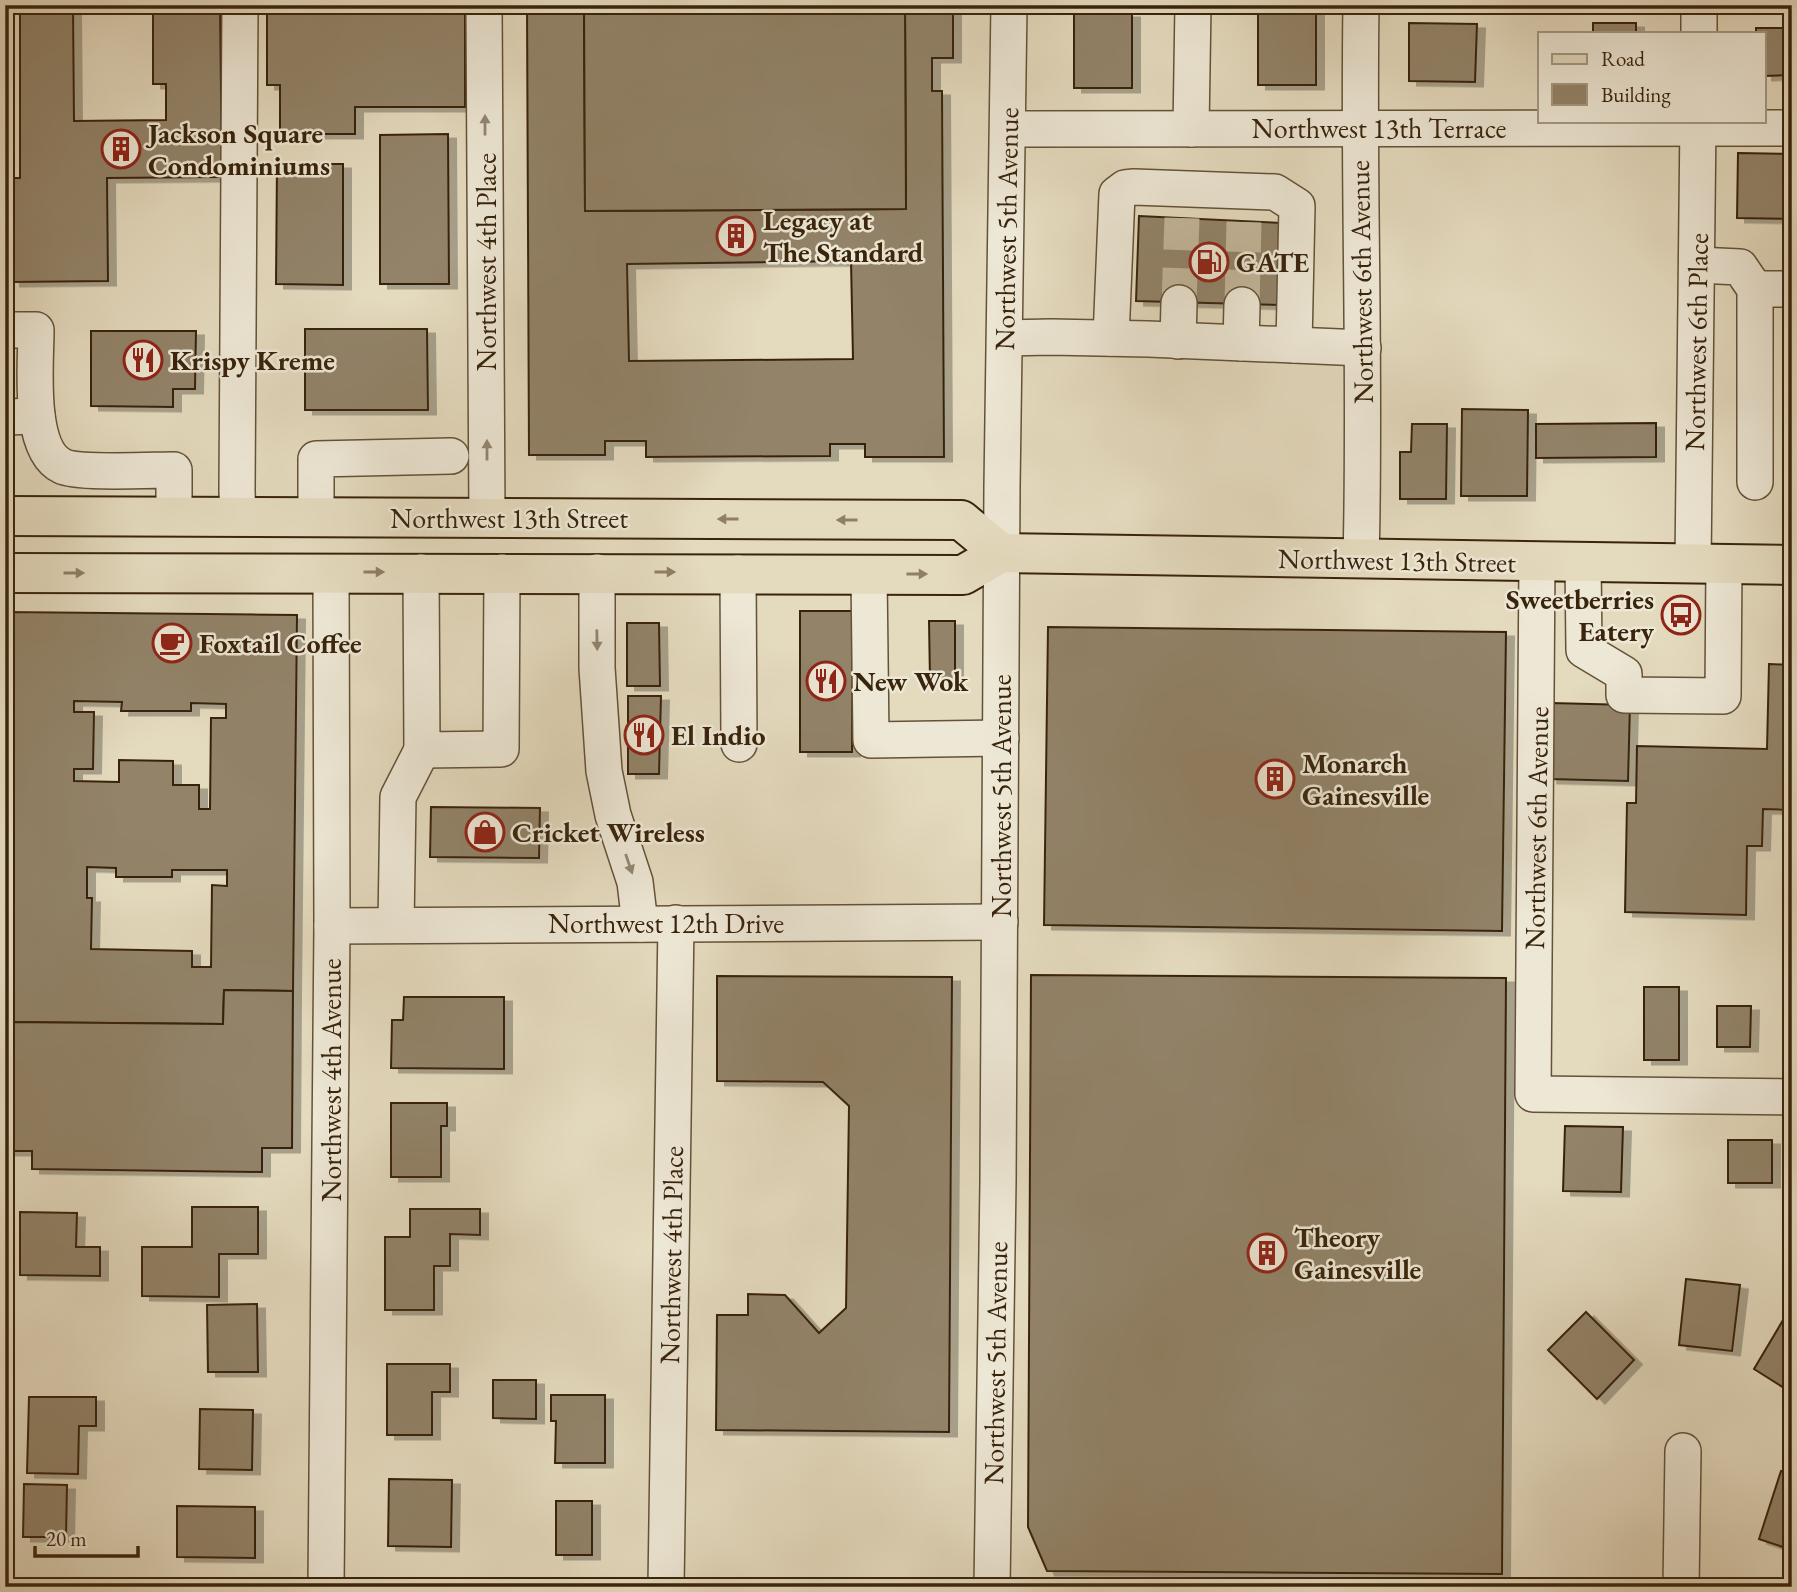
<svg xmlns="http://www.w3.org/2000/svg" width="1797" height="1592" font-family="'EB Garamond',serif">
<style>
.building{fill:#928369;stroke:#39240c;stroke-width:2;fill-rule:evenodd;filter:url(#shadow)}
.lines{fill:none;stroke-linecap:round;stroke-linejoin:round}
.minor-tunnel{stroke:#c2b69a;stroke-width:35;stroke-dasharray:35 18;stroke-linecap:butt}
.minor-casing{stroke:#645238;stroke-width:38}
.major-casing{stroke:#39240c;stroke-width:42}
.minor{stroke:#ede7d5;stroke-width:35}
.major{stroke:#e4dabe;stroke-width:38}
.oneway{fill:#938670}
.oneway2{fill:#8e7f65}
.labels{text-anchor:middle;stroke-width:5;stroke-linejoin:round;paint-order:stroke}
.street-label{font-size:28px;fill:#39240c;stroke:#ede7d5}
.poi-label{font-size:28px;font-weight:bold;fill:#39240c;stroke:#ede7d5;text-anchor:start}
</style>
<defs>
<filter id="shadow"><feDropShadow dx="8" dy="4.5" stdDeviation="0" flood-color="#0004"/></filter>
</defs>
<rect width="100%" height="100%" fill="#e4dabe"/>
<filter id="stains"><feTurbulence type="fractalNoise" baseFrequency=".00286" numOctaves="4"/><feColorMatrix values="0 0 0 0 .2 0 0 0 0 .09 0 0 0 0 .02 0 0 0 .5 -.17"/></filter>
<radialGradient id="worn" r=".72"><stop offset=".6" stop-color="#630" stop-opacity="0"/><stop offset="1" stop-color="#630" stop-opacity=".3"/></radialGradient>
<g class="building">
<path d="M 20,5 L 220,5 L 222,177 L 107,178 L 108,281 L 12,282 L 11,178 L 20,178 ZM 153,6 L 153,84 L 166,84 L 166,120 L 74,121 L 73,7 Z"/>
<path d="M 267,5 L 465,5 L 465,107 L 355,107 L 355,134 L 280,134 L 280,85 L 267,85 Z"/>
<path d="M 527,5 L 606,5 L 584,5 L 585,211 L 906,209 L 905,5 L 953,5 L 953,58 L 932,58 L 932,91 L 942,91 L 944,457 L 865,457 L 865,444 L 830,444 L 830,456 L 646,457 L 646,441 L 605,441 L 605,455 L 529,455 ZM 851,261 L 853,359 L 629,361 L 627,264 Z"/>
<path d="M 584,5 L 905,5 L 906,209 L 585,211 Z"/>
<rect x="1258" y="10" width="58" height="75"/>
<rect x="1074" y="13" width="58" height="75"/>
<path d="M 1409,23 L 1477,24 L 1475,82 L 1409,81 Z"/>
<rect x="1593" y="23" width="43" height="10"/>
<path d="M 1756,28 L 1792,28 L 1792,75 L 1764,76 L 1764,33 L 1756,33 Z"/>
<path d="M 448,134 L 449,284 L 380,284 L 380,135 Z"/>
<path d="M 1738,153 L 1792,154 L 1792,219 L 1737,218 Z"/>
<path d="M 277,164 L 343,164 L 343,285 L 276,284 Z"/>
<path d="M 1139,216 L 1282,223 L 1281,305 L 1136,301 Z"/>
<path d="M 305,329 L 427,329 L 428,410 L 305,410 Z"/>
<path d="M 91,331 L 196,331 L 195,389 L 173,389 L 173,407 L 91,406 Z"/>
<path d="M 1462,409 L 1528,410 L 1527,496 L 1461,496 Z"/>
<path d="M 1656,423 L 1656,457 L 1536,458 L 1536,424 Z"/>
<path d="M 1412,424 L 1447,424 L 1446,499 L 1400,499 L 1400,452 L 1411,452 Z"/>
<path d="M 800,611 L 853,611 L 852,752 L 800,752 Z"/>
<path d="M 6,612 L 297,615 L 293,991 L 224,990 L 223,1024 L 5,1022 ZM 74,701 L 122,702 L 121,711 L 191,711 L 191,703 L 226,704 L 226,718 L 211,718 L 210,809 L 199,809 L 199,785 L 173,785 L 173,761 L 119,760 L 119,782 L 74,781 L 74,769 L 93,769 L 94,712 L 74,712 ZM 87,867 L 116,868 L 116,877 L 172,877 L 172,870 L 227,870 L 227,886 L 212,885 L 211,967 L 192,967 L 192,951 L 91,949 L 92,898 L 87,898 Z"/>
<path d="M 929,621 L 955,621 L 955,680 L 930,680 Z"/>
<path d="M 627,623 L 659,623 L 660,686 L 627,686 Z"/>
<path d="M 1048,627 L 1506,632 L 1502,931 L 1044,925 Z"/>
<path d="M 1769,664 L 1792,665 L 1792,810 L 1763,809 L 1762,846 L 1747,846 L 1746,915 L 1625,912 L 1627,803 L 1636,803 L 1637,746 L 1767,749 Z"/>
<path d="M 628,696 L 661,696 L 659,774 L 628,774 Z"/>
<path d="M 1551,703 L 1630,705 L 1628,781 L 1549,779 Z"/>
<path d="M 431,807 L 540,808 L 539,858 L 430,857 Z"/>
<path d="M 1031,975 L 1506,978 L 1502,1574 L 1047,1571 L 1028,1527 Z"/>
<path d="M 717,976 L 952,977 L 949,1432 L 716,1430 L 717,1315 L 748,1315 L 748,1294 L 785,1295 L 819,1333 L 846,1308 L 849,1106 L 823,1082 L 717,1081 Z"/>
<rect x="1644" y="987" width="35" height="73"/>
<path d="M 224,990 L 293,991 L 292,1148 L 262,1148 L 262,1172 L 32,1169 L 32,1151 L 5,1151 L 5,1022 L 223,1024 Z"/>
<path d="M 404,997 L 504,997 L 504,1069 L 391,1068 L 392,1020 L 403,1020 Z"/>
<path d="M 1717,1006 L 1751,1006 L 1750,1047 L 1717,1047 Z"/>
<path d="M 1788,1014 L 1792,1014 L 1792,1060 L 1787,1060 Z"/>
<path d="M 391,1103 L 447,1103 L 447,1126 L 441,1126 L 441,1177 L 391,1177 Z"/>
<path d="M 1565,1126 L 1623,1127 L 1621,1192 L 1563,1191 Z"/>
<rect x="1786" y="1131" width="6" height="79"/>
<rect x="1728" y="1140" width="44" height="43"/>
<path d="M 192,1207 L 258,1207 L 258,1254 L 219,1254 L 219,1297 L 142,1296 L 142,1247 L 192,1247 Z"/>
<path d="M 410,1209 L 480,1209 L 480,1235 L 450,1234 L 450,1266 L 434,1266 L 434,1310 L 385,1310 L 385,1237 L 410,1237 Z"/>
<path d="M 20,1212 L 77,1213 L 76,1247 L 100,1247 L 100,1276 L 20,1275 Z"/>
<path d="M 1686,1279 L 1740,1285 L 1732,1351 L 1679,1345 Z"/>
<path d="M 257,1304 L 258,1372 L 208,1372 L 207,1305 Z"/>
<path d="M 1789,1310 L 1792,1312 L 1792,1393 L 1754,1369 Z"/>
<path d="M 1586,1312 L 1634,1360 L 1597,1399 L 1548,1350 Z"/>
<path d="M 387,1364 L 450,1364 L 450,1392 L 432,1392 L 432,1435 L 387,1435 Z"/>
<path d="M 493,1380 L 536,1380 L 536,1419 L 493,1418 Z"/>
<path d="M 551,1395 L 605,1395 L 605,1463 L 555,1463 L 556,1421 L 551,1421 Z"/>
<path d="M 29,1397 L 96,1397 L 96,1426 L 79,1426 L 78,1474 L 27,1473 Z"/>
<path d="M 200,1409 L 253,1410 L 252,1470 L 199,1469 Z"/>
<path d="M 1781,1471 L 1792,1475 L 1792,1550 L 1759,1539 Z"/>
<path d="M 389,1479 L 452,1480 L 451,1547 L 388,1546 Z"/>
<path d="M 24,1484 L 67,1485 L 66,1537 L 23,1537 Z"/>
<rect x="556" y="1501" width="36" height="54"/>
<path d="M 177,1506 L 255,1507 L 255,1558 L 177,1557 Z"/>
</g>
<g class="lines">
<g class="minor-tunnel">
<path d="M 1179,303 L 1182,218"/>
<path d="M 1242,305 L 1244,222"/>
</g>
<defs>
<g id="minor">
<path d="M 484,5 L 487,518"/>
<path d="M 1699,33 L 1699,5"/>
<path d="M 1008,129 L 1792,128"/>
<path d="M 1191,129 L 1193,5"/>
<path d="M 1697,265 L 1740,267 L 1755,289 L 1755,482"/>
<path d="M 1755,289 L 1792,289"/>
<path d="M 5,330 L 36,330 C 36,363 27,449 62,466 C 78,474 152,470 174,470 L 174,517"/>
<path d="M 1005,338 L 1051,337 L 1148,339 L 1363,348"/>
<path d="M 1111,338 L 1117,194 L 1125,188 L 1134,187 L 1275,192 L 1297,206 L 1294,345"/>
<path d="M 1178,341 L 1179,303"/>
<path d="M 1241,343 L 1242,305"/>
<path d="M 5,417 L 37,416"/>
<path d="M 238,517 L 237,491 L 240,5"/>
<path d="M 316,517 L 316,459 L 451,456"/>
<path d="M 1361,559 C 1366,375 1358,190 1361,5"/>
<path d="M 1537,561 L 1533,1094 L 1792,1097"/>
<path d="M 1583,562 L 1584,650 L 1624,674 L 1624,695 L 1723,696 L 1724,564"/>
<path d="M 1693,564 L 1698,121"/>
<path d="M 421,572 L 422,750 L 501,749 L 502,572"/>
<path d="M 597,572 L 597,668 L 604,771 L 613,815 L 635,882 L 640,924"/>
<path d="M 738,573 L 739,744"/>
<path d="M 869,574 L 871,740 L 1001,738"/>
<path d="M 396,925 L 398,797 L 422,750"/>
<path d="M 332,926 L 1000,922"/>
<path d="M 326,1587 L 332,926 L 331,573"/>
<path d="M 666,1587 L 676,923"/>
<path d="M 992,1587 L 998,1181 L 1002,487 L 1009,5"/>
<path d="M 1681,1587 L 1683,1451"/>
</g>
<g id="major">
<path d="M 5,516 L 961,520 L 1001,553"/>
<path d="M 5,573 L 963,575 L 1001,553 L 1792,565"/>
</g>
</defs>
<use href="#minor" class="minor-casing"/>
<use href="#major" class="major-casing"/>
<use href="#minor" class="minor"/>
<use href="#major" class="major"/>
</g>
<defs><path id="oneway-solid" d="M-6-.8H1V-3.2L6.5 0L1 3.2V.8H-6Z" transform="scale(1.75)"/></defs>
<g class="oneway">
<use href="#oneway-solid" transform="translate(485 125) rotate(-90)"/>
<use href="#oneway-solid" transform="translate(487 450) rotate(-90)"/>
<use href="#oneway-solid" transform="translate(597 640) rotate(89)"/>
<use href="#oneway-solid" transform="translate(629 864) rotate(71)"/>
</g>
<g class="oneway2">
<use href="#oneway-solid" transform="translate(728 519) rotate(-180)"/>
<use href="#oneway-solid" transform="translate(847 520) rotate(180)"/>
<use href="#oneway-solid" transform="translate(374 572)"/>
<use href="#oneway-solid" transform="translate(665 572)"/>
<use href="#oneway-solid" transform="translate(74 573)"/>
<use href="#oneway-solid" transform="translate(917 574)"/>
</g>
<defs>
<symbol id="building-ring" viewBox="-11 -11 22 22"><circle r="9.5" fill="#ede7d5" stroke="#8f2418" stroke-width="1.5"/><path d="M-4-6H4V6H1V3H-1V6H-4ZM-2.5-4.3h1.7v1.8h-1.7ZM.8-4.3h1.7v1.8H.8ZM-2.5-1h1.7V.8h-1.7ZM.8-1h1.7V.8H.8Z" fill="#8f2418"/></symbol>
<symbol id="fuel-ring" viewBox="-11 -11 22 22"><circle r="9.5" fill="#ede7d5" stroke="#8f2418" stroke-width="1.5"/><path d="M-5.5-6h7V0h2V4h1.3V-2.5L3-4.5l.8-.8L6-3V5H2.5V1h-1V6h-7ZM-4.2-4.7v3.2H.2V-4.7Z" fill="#8f2418"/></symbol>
<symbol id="restaurant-ring" viewBox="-11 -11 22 22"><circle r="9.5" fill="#ede7d5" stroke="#8f2418" stroke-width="1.5"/><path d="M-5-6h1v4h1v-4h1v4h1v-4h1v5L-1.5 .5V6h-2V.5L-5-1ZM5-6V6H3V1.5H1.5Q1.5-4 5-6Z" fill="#8f2418"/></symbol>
<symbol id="bus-ring" viewBox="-11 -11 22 22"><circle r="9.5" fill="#ede7d5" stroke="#8f2418" stroke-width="1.5"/><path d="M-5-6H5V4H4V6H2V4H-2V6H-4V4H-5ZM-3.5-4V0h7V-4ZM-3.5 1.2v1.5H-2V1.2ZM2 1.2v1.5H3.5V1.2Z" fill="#8f2418"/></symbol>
<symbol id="cafe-ring" viewBox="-11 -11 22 22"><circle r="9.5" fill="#ede7d5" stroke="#8f2418" stroke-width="1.5"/><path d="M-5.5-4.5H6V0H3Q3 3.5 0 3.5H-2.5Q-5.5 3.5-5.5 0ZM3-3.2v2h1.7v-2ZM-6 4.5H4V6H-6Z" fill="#8f2418"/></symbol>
<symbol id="shop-ring" viewBox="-11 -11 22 22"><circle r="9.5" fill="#ede7d5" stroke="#8f2418" stroke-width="1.5"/><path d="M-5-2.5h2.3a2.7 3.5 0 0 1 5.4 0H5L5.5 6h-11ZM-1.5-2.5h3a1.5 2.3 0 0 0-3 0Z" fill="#8f2418"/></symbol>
</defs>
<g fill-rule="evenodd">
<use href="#building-ring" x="99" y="127" width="44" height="44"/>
<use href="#building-ring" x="714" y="214" width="44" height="44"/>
<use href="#fuel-ring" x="1187" y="240" width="44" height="44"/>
<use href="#restaurant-ring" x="121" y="338" width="44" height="44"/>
<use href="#bus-ring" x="1659" y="593" width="44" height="44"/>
<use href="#cafe-ring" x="150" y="621" width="44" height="44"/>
<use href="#restaurant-ring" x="804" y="659" width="44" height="44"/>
<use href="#restaurant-ring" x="622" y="713" width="44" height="44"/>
<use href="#building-ring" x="1253" y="757" width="44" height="44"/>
<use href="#shop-ring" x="463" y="810" width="44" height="44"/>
<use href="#building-ring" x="1245" y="1231" width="44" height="44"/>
</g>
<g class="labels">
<g class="street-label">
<text x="1379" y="138">Northwest 13th Terrace</text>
<text transform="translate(1006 229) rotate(-89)" y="10">Northwest 5th Avenue</text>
<text transform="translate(486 262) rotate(-90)" y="10">Northwest 4th Place</text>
<text transform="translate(1361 282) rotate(-91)" y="10">Northwest 6th Avenue</text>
<text transform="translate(1696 342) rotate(-89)" y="10">Northwest 6th Place</text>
<text x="509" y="528">Northwest 13th Street</text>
<text transform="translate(1397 560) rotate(1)" y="10">Northwest 13th Street</text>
<text transform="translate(1001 796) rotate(-90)" y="10">Northwest 5th Avenue</text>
<text transform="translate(1536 828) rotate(-89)" y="10">Northwest 6th Avenue</text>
<text x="666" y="933">Northwest 12th Drive</text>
<text transform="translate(331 1080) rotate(-90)" y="10">Northwest 4th Avenue</text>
<text transform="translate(671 1255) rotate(-89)" y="10">Northwest 4th Place</text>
<text transform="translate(995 1363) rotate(-89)" y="10">Northwest 5th Avenue</text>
</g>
<g class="poi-label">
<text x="148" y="143">Jackson Square<tspan x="148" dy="32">Condominiums</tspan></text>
<text x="763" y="230">Legacy at<tspan x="763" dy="32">The Standard</tspan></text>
<text x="1236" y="272">GATE</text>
<text x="170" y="370">Krispy Kreme</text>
<text x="1654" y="609" text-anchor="end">Sweetberries<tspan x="1654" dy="32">Eatery</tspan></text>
<text x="199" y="653">Foxtail Coffee</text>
<text x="853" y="691">New Wok</text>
<text x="671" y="745">El Indio</text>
<text x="1302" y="773">Monarch<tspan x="1302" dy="32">Gainesville</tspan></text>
<text x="512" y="842">Cricket Wireless</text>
<text x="1294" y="1247">Theory<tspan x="1294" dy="32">Gainesville</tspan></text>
</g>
</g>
<rect width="1797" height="1592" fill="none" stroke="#e4dabe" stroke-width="28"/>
<rect x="7" y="7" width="1783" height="1578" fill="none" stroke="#39240c" stroke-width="3.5"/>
<rect x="14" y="14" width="1769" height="1564" fill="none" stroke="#39240c" stroke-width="2"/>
<rect x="1538" y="32" width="228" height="91" fill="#ede7d5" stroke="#a59985" stroke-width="2"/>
<rect x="1552" y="54" width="35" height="10" fill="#e4dabe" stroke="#a59985" stroke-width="2"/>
<text x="1601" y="66" font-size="21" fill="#39240c">Road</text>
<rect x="1552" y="84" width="35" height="21" fill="#928369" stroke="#a59985" stroke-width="2"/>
<text x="1601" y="102" font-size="21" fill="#39240c">Building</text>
<path d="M35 1546v10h103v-10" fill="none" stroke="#39240c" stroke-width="3.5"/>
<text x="46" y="1546" font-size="21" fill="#39240c" stroke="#ede7d5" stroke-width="5" paint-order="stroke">20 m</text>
<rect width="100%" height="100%" filter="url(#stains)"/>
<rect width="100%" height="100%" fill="url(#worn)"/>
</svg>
